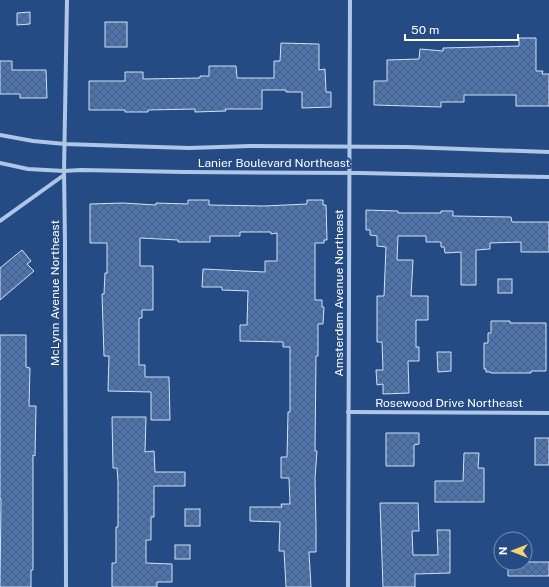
<svg xmlns="http://www.w3.org/2000/svg" width="549" height="587" font-family="'Public Sans',sans-serif">
<style>
.building{fill:url(#building-cross-hatch);stroke:#d2e1f6}
.lines{fill:none;stroke-linecap:round;stroke-linejoin:round}
.minor{stroke:#aec6e8;stroke-width:4}
.labels{text-anchor:middle;stroke-width:4;stroke-linejoin:round;paint-order:stroke}
.street-label{font-size:12px;fill:#fff;stroke:#254b84}
</style>
<defs>
<pattern id="building-cross-hatch" width="8" height="8" patternUnits="userSpaceOnUse"><rect width="8" height="8" fill="#4d74ac"/><path d="M0 0l8 8M0 8l8-8" fill="none" stroke="#4c5e77"/></pattern>
</defs>
<rect width="100%" height="100%" fill="#254b84"/>
<g class="building">
<path d="M 30,12 L 30,24 L 17,25 L 17,13 Z"/>
<rect x="105" y="22" width="22" height="25"/>
<path d="M 519,38 L 536,38 L 536,71 L 543,71 L 542,74 L 549,74 L 549,106 L 516,106 L 516,95 L 464,95 L 464,102 L 441,102 L 441,107 L 374,105 L 374,81 L 387,81 L 387,60 L 419,59 L 420,49 L 443,51 L 443,48 L 519,46 Z"/>
<path d="M 281,43 L 319,44 L 319,70 L 325,69 L 326,92 L 331,92 L 331,107 L 302,108 L 302,92 L 286,92 L 286,90 L 262,90 L 262,109 L 225,109 L 226,111 L 195,112 L 195,109 L 148,110 L 148,112 L 125,112 L 125,110 L 89,110 L 89,81 L 125,81 L 125,72 L 143,72 L 143,79 L 200,78 L 200,76 L 209,76 L 209,66 L 236,66 L 237,78 L 274,78 L 274,61 L 280,61 Z"/>
<path d="M 0,61 L 12,61 L 12,70 L 46,70 L 47,98 L 20,98 L 20,94 L 0,94 Z"/>
<path d="M 188,200 L 209,200 L 209,205 L 264,206 L 307,204 L 307,200 L 323,200 L 323,205 L 326,205 L 327,240 L 324,240 L 324,243 L 315,243 L 315,300 L 322,300 L 322,307 L 324,307 L 323,324 L 318,324 L 318,356 L 316,356 L 315,451 L 317,451 L 315,478 L 316,526 L 316,552 L 309,552 L 311,587 L 286,587 L 284,551 L 279,551 L 280,522 L 250,521 L 250,507 L 282,507 L 281,504 L 290,504 L 289,478 L 281,478 L 281,457 L 287,457 L 288,412 L 290,412 L 290,347 L 283,347 L 283,342 L 240,341 L 240,325 L 247,325 L 248,291 L 222,290 L 222,287 L 202,287 L 203,269 L 265,272 L 265,261 L 277,261 L 277,233 L 271,234 L 271,232 L 240,232 L 240,236 L 210,236 L 210,242 L 178,242 L 178,240 L 140,238 L 140,266 L 153,266 L 153,310 L 142,310 L 142,318 L 139,318 L 139,365 L 145,365 L 145,377 L 169,377 L 170,420 L 151,420 L 151,392 L 108,391 L 109,356 L 104,356 L 102,294 L 104,294 L 105,273 L 107,273 L 107,243 L 90,243 L 90,204 L 123,203 L 156,205 L 156,203 L 188,204 Z"/>
<path d="M 366,210 L 398,211 L 398,213 L 441,213 L 441,211 L 453,211 L 453,216 L 511,217 L 512,222 L 549,222 L 549,252 L 521,252 L 521,242 L 490,243 L 490,249 L 476,250 L 476,285 L 461,285 L 461,252 L 445,253 L 444,247 L 441,247 L 441,242 L 426,242 L 426,236 L 398,236 L 397,260 L 413,260 L 411,296 L 428,296 L 428,320 L 416,320 L 416,347 L 419,347 L 419,361 L 408,361 L 409,393 L 383,394 L 383,384 L 377,385 L 376,370 L 383,370 L 382,342 L 377,342 L 377,296 L 384,296 L 386,247 L 377,246 L 377,236 L 370,235 L 370,230 L 366,230 Z"/>
<path d="M 22,250 L 31,261 L 27,264 L 34,271 L 0,300 L 0,268 Z"/>
<rect x="498" y="279" width="14" height="14"/>
<path d="M 491,321 L 510,321 L 510,323 L 546,323 L 546,371 L 531,371 L 531,373 L 491,373 L 491,372 L 486,372 L 486,369 L 484,369 L 484,343 L 488,343 L 488,333 L 491,333 Z"/>
<path d="M 0,335 L 26,335 L 26,367 L 30,368 L 29,406 L 36,406 L 35,456 L 33,455 L 33,570 L 31,570 L 31,587 L 0,587 L 1,499 L 0,499 Z"/>
<path d="M 437,352 L 451,352 L 451,371 L 438,372 Z"/>
<path d="M 112,417 L 146,417 L 145,452 L 154,451 L 155,472 L 185,472 L 185,486 L 154,486 L 154,517 L 151,517 L 151,540 L 146,540 L 146,563 L 172,564 L 172,582 L 157,582 L 157,587 L 112,587 L 112,563 L 116,563 L 116,527 L 118,527 L 118,481 L 117,468 L 113,468 Z"/>
<path d="M 386,433 L 419,433 L 419,444 L 414,445 L 414,466 L 386,466 Z"/>
<rect x="535" y="438" width="14" height="27"/>
<path d="M 464,453 L 479,453 L 478,468 L 484,468 L 484,502 L 435,502 L 435,481 L 463,481 Z"/>
<path d="M 380,503 L 418,503 L 419,531 L 412,531 L 413,555 L 438,555 L 437,530 L 450,530 L 450,573 L 415,574 L 415,587 L 383,587 Z"/>
<rect x="185" y="509" width="15" height="17"/>
<rect x="175" y="545" width="15" height="14"/>
<path d="M 525,562 L 549,562 L 549,576 L 508,576 L 508,563 L 525,563 Z"/>
</g>
<g class="lines">
<g class="minor">
<path d="M 0,135 L 33,141 L 65,144 L 124,146 L 189,148 L 250,146 L 407,147 L 549,152"/>
<path d="M 0,163 L 28,169 L 64,171 L 81,170 L 184,172 L 360,173 L 549,177"/>
<path d="M 0,221 L 64,175"/>
<path d="M 348,412 L 549,413"/>
<path d="M 66,587 L 65,242 L 64,171 L 67,0"/>
<path d="M 348,587 L 350,0"/>
</g>
</g>
<g class="labels">
<g class="street-label">
<text x="274" y="167">Lanier Boulevard Northeast</text>
<text transform="translate(55 293) rotate(-90)" y="4">McLynn Avenue Northeast</text>
<text transform="translate(339 293) rotate(-90)" y="4">Amsterdam Avenue Northeast</text>
<text x="449" y="407">Rosewood Drive Northeast</text>
</g>
</g>
<g transform="translate(513 551) rotate(270)"><circle r="19" fill="#254b84" stroke="#7c93b5"/>
<path d="M0-3L7 15L0 10L-7 15Z" fill="#f2d272"/>
<text y="-6" font-size="11" font-weight="bold" text-anchor="middle" fill="#ffffff">N</text>
</g>
<path d="M405 34v6h113v-6" fill="none" stroke="#ffffff" stroke-width="2"/>
<text x="411" y="34" font-size="12" fill="#ffffff" stroke="#254b84" stroke-width="3" paint-order="stroke">50 m</text>
</svg>
